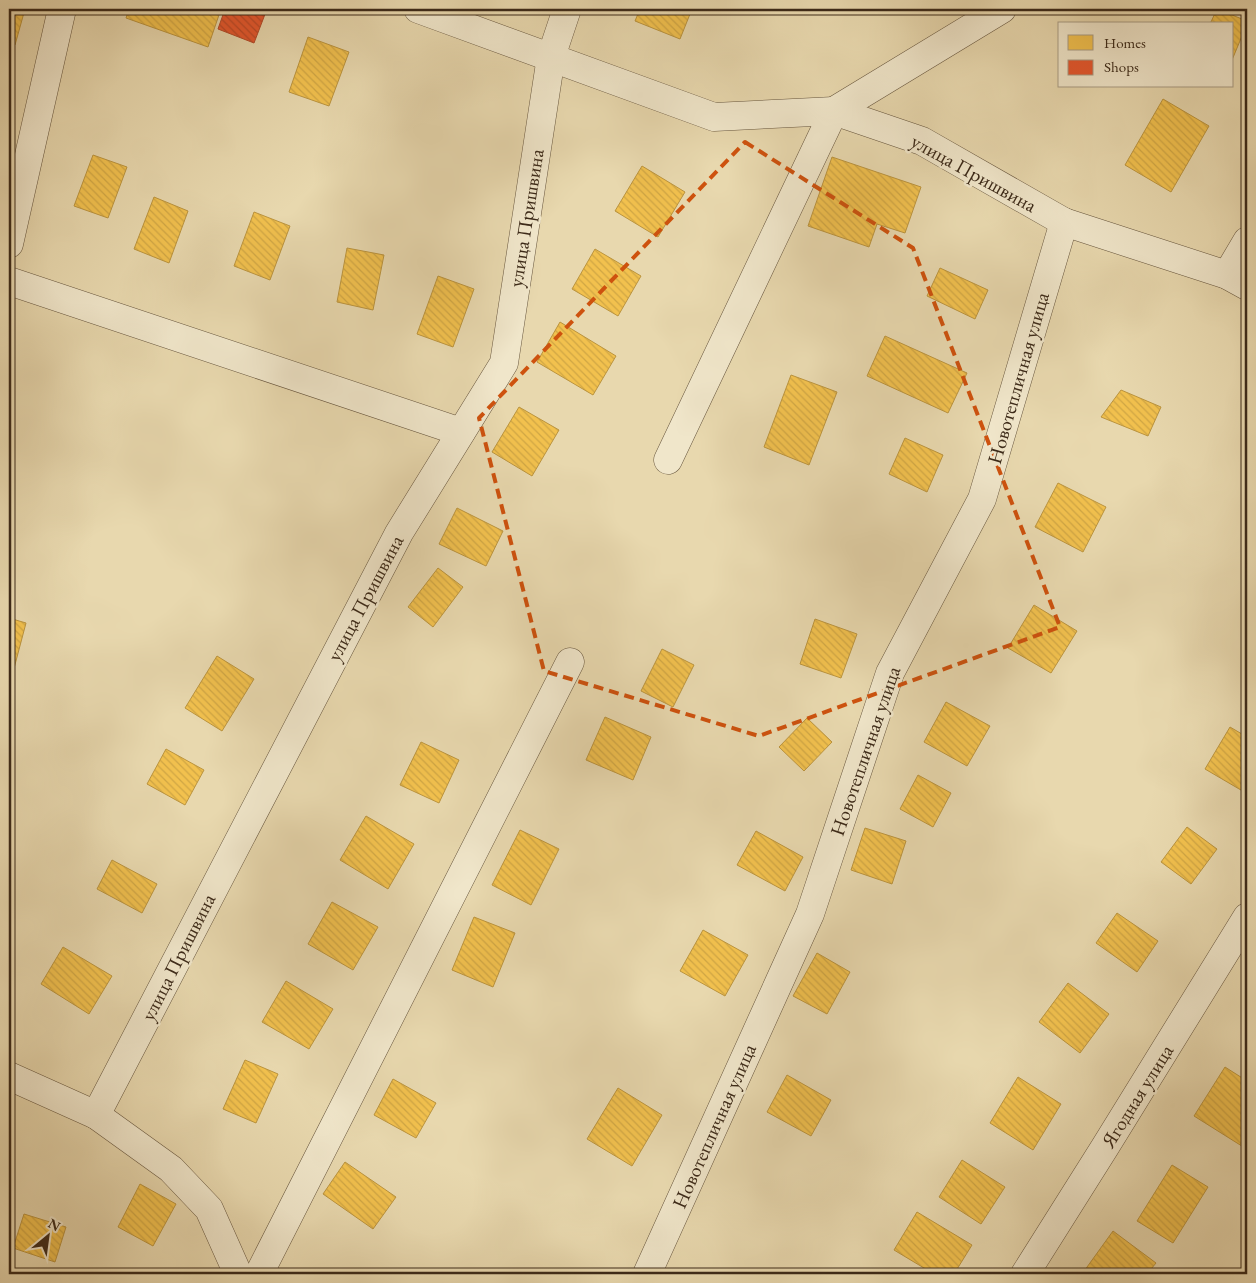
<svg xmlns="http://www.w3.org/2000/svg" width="1256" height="1283" font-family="'EB Garamond',serif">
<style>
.homes{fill:url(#homes-back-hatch);stroke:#bb943e}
.shops{fill:url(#shops-back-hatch);stroke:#b24a28}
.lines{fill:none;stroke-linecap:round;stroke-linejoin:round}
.minor-casing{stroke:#67563e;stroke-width:29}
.minor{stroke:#f0e6ca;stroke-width:28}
.marked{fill:none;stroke:#ce520e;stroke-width:4;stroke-dasharray:10 6;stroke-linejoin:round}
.labels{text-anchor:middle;stroke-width:5;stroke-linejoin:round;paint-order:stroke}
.street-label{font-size:20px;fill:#3c2a19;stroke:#f0e6ca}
</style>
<defs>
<pattern id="homes-back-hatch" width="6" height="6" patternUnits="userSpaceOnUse" patternTransform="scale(1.25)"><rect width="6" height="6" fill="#f2c14e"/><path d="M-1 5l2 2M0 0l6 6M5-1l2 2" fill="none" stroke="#d0a644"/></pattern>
<pattern id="shops-back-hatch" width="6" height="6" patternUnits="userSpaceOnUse" patternTransform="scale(1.25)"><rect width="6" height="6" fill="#e4572e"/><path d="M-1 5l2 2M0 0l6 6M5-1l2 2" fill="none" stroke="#ba4826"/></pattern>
</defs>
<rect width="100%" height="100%" fill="#e8d8ae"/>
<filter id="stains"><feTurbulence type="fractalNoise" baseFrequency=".004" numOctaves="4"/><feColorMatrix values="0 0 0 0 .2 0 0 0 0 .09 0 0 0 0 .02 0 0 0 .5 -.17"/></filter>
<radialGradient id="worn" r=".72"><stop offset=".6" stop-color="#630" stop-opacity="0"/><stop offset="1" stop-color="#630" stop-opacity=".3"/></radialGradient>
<g class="homes">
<path d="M 9,9 L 25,9 L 15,45 L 9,43 Z"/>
<path d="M 129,9 L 221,9 L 208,47 L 126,18 Z"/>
<path d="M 640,9 L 692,9 L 680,39 L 635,21 Z"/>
<path d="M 1217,9 L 1247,21 L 1247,24 L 1232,60 L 1232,24 L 1210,24 Z"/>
<path d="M 308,37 L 349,52 L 329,106 L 289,92 Z"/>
<path d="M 1163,99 L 1209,126 L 1171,192 L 1125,165 Z"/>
<path d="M 93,155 L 127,167 L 108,218 L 74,206 Z"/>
<path d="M 832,157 L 921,187 L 905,233 L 877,224 L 869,247 L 808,226 Z"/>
<path d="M 642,166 L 685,192 L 658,237 L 615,211 Z"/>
<path d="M 154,197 L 188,211 L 169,263 L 134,249 Z"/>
<path d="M 254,212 L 290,226 L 270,280 L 234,266 Z"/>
<path d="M 347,248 L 384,255 L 373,310 L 337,302 Z"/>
<path d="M 595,249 L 641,276 L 618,316 L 572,289 Z"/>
<path d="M 940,268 L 988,290 L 975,319 L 927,296 Z"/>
<path d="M 438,276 L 474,289 L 453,347 L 417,334 Z"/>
<path d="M 560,322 L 616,356 L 593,395 L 537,362 Z"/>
<path d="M 885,336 L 967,373 L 948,413 L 867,376 Z"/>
<path d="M 791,375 L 837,392 L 809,465 L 764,447 Z"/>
<path d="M 1121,390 L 1161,407 L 1148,436 L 1101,417 Z"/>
<path d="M 519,407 L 559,430 L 532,476 L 492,452 Z"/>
<path d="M 905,438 L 943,455 L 927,492 L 889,474 Z"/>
<path d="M 1058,483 L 1106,507 L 1083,552 L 1035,527 Z"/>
<path d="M 457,508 L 503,531 L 486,566 L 439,544 Z"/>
<path d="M 438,568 L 463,587 L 433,627 L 408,607 Z"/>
<path d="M 1034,605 L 1077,631 L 1051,673 L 1008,648 Z"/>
<path d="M 9,618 L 26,623 L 12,676 L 9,675 Z"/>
<path d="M 815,619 L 857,634 L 841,678 L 800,664 Z"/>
<path d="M 662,649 L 694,665 L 673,707 L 641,691 Z"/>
<path d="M 217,656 L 254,679 L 222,731 L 185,708 Z"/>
<path d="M 946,702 L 990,726 L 967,766 L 924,742 Z"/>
<path d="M 605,717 L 651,737 L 633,780 L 586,760 Z"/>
<path d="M 807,718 L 832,742 L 804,771 L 779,747 Z"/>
<path d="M 1230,727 L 1247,737 L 1247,790 L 1246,793 L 1205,769 Z"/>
<path d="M 421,742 L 459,760 L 439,803 L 400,785 Z"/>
<path d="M 166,749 L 204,770 L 185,805 L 147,784 Z"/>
<path d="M 918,775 L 951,793 L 933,827 L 900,809 Z"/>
<path d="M 366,816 L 414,844 L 388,889 L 340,860 Z"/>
<path d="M 1187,827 L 1217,849 L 1191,884 L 1161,862 Z"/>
<path d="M 865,828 L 906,841 L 892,884 L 851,870 Z"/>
<path d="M 520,830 L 559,849 L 531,905 L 492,885 Z"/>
<path d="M 756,831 L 803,857 L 785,891 L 737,865 Z"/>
<path d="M 112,860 L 157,884 L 142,913 L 97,889 Z"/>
<path d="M 332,902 L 378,927 L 353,970 L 308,944 Z"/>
<path d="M 1117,913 L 1158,941 L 1137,972 L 1096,943 Z"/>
<path d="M 474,917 L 515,933 L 493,987 L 452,970 Z"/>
<path d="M 703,930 L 748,955 L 725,996 L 680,971 Z"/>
<path d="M 63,947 L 112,976 L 89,1014 L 41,984 Z"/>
<path d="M 817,953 L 850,972 L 827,1014 L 793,996 Z"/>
<path d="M 286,981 L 333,1009 L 309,1049 L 262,1022 Z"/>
<path d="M 1068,983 L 1109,1014 L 1080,1053 L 1039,1022 Z"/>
<path d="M 245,1060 L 278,1074 L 256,1123 L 223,1109 Z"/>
<path d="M 1225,1067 L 1247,1081 L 1247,1144 L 1245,1148 L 1194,1116 Z"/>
<path d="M 787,1075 L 831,1100 L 811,1136 L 767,1112 Z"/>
<path d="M 1018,1077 L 1061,1104 L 1033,1150 L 990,1123 Z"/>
<path d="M 393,1079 L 436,1103 L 416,1138 L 374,1115 Z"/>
<path d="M 618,1088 L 662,1115 L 632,1166 L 587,1139 Z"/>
<path d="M 962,1160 L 1005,1187 L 981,1224 L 939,1197 Z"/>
<path d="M 345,1162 L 396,1197 L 373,1229 L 323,1194 Z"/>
<path d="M 1172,1165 L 1208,1187 L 1173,1243 L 1137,1221 Z"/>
<path d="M 140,1184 L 176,1204 L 153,1246 L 118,1227 Z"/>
<path d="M 917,1212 L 972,1245 L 954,1274 L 934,1274 L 894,1250 Z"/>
<path d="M 24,1214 L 66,1227 L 55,1262 L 13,1248 Z"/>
<path d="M 1113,1231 L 1156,1263 L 1147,1274 L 1082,1274 Z"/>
</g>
<path class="shops" d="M 225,9 L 267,9 L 254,43 L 218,29 Z"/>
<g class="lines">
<defs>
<g id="minor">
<path d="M 418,9 L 714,117 L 834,111 L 922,141 L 1064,222 L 1227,275 L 1247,286"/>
<path d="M 9,244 L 62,9"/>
<path d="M 1227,275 L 1247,241"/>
<path d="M 9,281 L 461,432"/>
<path d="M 668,460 L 834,111 L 1002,9"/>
<path d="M 9,1076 L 96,1115 L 171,1169 L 209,1209 L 238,1274"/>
<path d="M 96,1115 L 399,533 L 504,363 L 551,57 L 567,9"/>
<path d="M 259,1274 L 570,662"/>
<path d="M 647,1274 L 810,914 L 890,673 L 982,499 L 1064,222"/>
<path d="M 1025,1274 L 1105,1147 L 1247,917"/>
</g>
</defs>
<use href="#minor" class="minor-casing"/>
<use href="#minor" class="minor"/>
</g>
<path class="marked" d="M 745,142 L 913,248 L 1060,627 L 759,736 L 544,671 L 479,418 Z"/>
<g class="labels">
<g class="street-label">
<text transform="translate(974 173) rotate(29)" y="7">улица Пришвина</text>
<text transform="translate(526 218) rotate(-81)" y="7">улица Пришвина</text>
<text transform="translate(1018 378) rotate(-74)" y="7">Новотепличная улица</text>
<text transform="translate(365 598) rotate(-62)" y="7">улица Пришвина</text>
<text transform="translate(865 751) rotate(-71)" y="7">Новотепличная улица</text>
<text transform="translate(178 957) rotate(-63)" y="7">улица Пришвина</text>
<text transform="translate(1137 1096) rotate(-58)" y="7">Ягодная улица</text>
<text transform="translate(714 1126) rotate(-66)" y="7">Новотепличная улица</text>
</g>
</g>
<rect width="1256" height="1283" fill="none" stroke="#e8d8ae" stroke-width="30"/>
<rect x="10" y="10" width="1236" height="1263" fill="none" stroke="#3c2a19" stroke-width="2.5"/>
<rect x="15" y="15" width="1226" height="1253" fill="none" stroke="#3c2a19"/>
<rect x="1058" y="22" width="175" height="65" fill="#f0e6ca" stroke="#a89b83"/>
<rect x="1068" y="35" width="25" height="15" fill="#f2c14e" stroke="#a89b83"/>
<text x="1104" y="48" font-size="15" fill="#3c2a19">Homes</text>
<rect x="1068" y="60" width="25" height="15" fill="#e4572e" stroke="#a89b83"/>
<text x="1104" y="72" font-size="15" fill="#3c2a19">Shops</text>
<g transform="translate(48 1236) rotate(29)" stroke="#f0e6ca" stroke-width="4" paint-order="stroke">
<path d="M0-4L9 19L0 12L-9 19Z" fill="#3c2a19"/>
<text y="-8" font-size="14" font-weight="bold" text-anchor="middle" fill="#3c2a19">N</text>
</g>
<rect width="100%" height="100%" filter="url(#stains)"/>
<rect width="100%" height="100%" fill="url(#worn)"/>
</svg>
